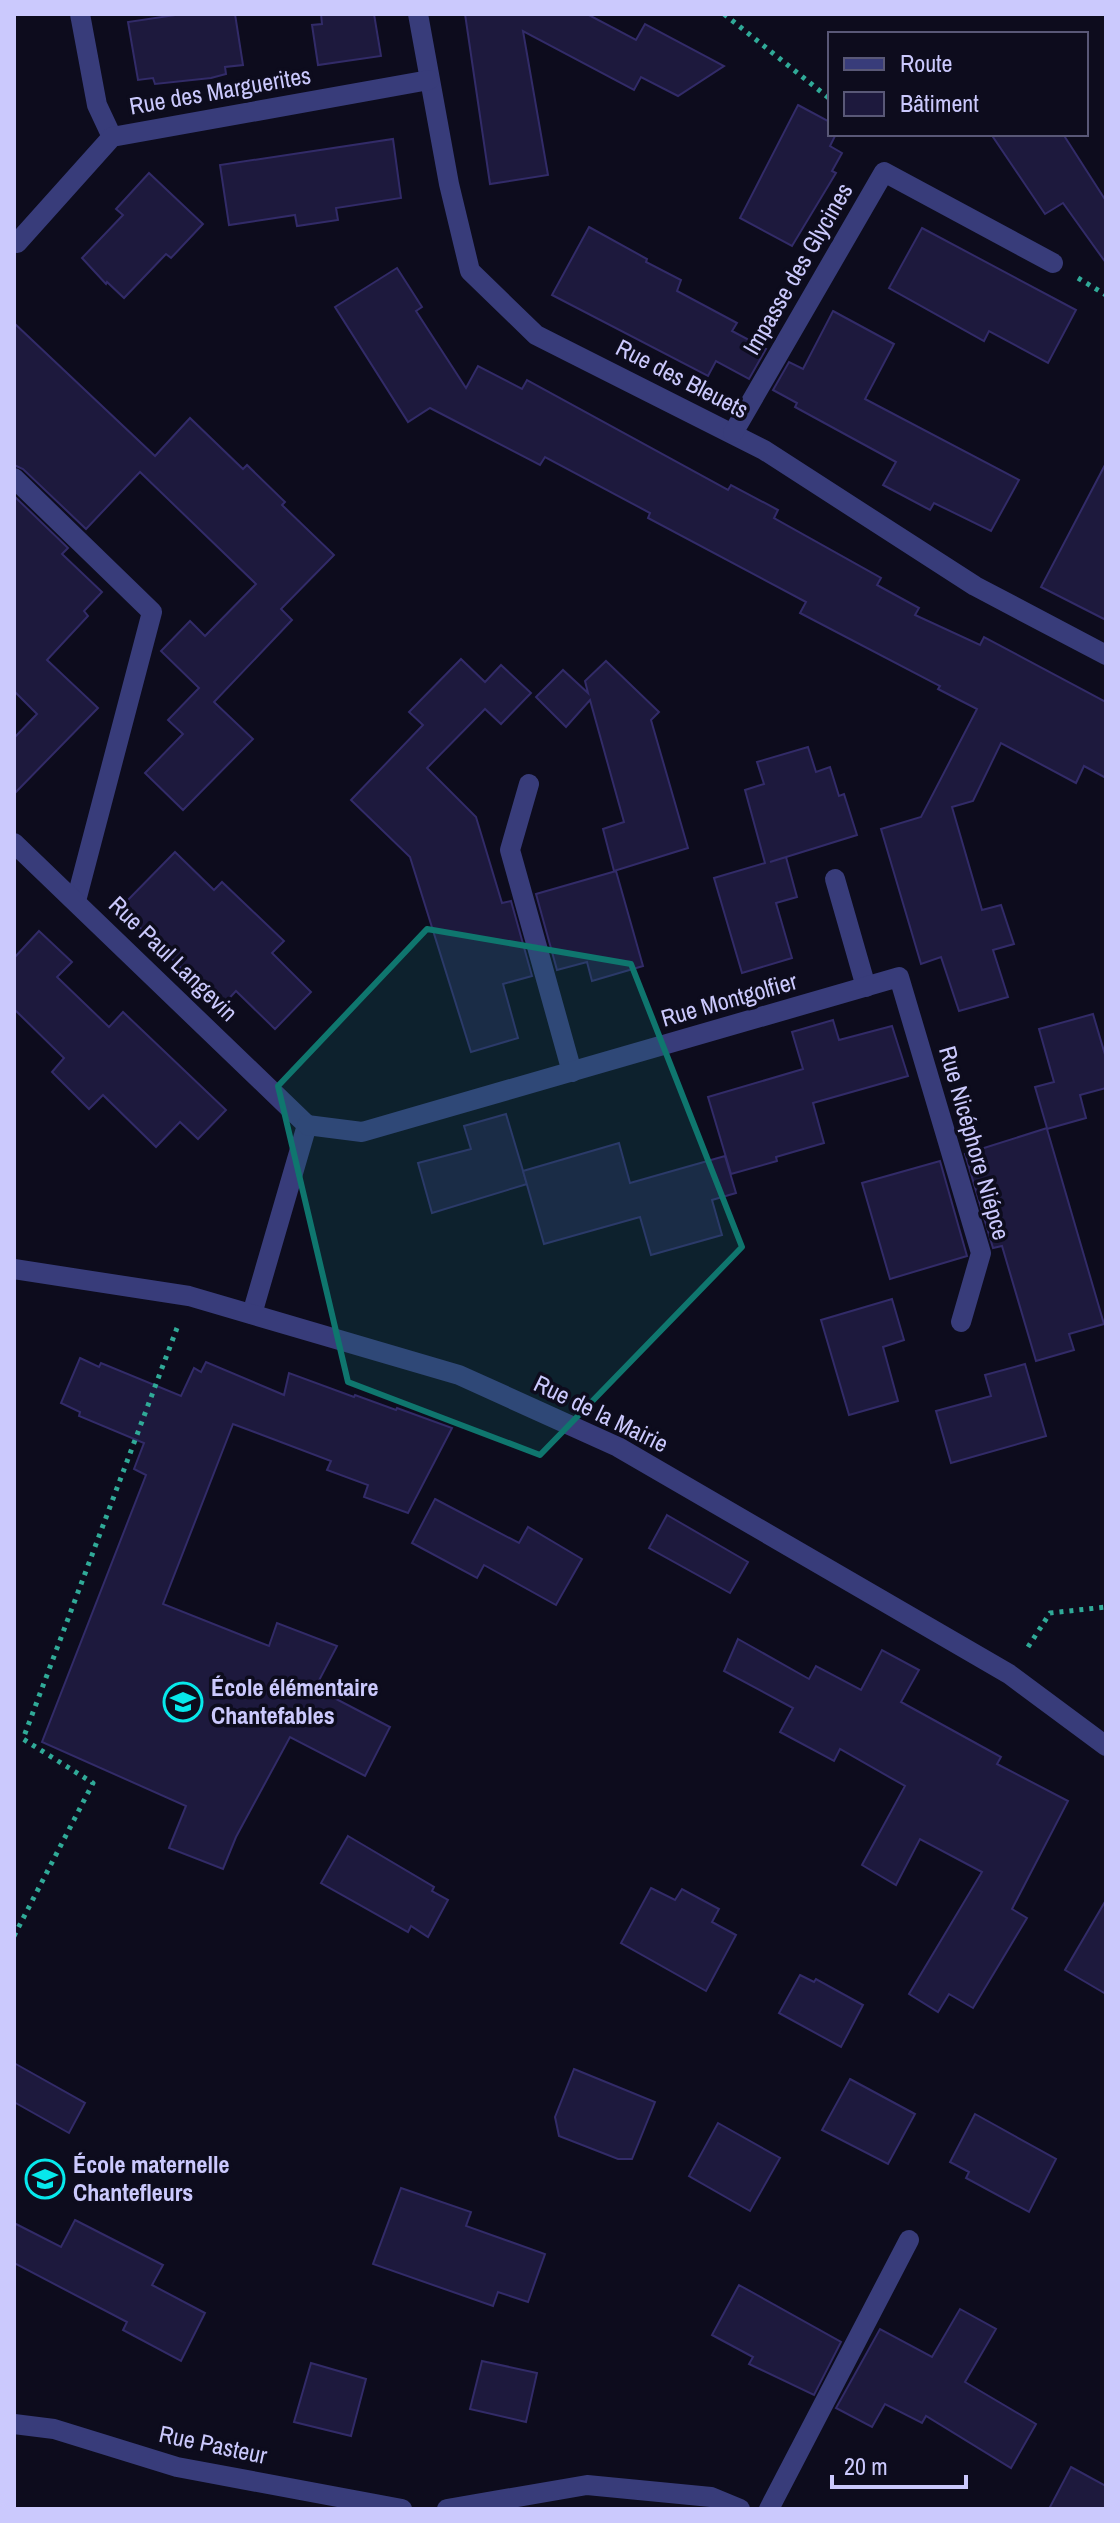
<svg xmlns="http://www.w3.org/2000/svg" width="1120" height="2523" font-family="'Archivo Narrow',sans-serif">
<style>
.building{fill:#1d193d;stroke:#322b68;stroke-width:2}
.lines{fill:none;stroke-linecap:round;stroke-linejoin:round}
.path{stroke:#30aa98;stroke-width:5;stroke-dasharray:4 6;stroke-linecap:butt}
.minor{stroke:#383c7a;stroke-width:20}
.marked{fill:#0f766e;fill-opacity:0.2;stroke:#0f766e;stroke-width:6;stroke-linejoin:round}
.labels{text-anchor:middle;stroke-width:7;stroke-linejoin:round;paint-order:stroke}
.street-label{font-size:24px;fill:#cbc9fd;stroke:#0d0c1d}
.poi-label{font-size:24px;font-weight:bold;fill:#cbc9fd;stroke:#0d0c1d;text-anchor:start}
</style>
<rect width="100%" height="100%" fill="#0d0c1d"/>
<g class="building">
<path d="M 182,14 L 235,14 L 243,65 L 225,67 L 226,74 L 211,78 L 155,84 L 153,78 L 138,80 L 128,22 Z"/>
<path d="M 321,14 L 374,14 L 381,56 L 318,65 L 312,25 L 322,24 Z"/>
<path d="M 465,14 L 587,14 L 636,40 L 645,24 L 724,66 L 678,96 L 641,77 L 634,90 L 523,31 L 548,175 L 490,184 Z"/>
<path d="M 798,105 L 830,122 L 830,134 L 836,134 L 830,146 L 842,153 L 832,171 L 836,173 L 792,246 L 740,218 Z"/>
<path d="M 991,134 L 1063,134 L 1106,201 L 1106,263 L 1063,203 L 1045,214 Z"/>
<path d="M 393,139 L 401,198 L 336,208 L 338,220 L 297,226 L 295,215 L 229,225 L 220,165 Z"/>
<path d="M 149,173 L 203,224 L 171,258 L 166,254 L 124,298 L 107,282 L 106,284 L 82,258 L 123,215 L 116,209 Z"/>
<path d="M 589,227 L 647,259 L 646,262 L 681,280 L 677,291 L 737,323 L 732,331 L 766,349 L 749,379 L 716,361 L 708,376 L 552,295 Z"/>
<path d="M 922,228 L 1076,310 L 1048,363 L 989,331 L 984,341 L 889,288 Z"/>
<path d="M 397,268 L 422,307 L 416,311 L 466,388 L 478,366 L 522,389 L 527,380 L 728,490 L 731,485 L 778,510 L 774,518 L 881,578 L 877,585 L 919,608 L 915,615 L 980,645 L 984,637 L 1106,702 L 1106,778 L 1084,766 L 1076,783 L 1001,743 L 973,801 L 952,807 L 982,910 L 1001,905 L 1014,944 L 993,950 L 1008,997 L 959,1011 L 941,957 L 921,964 L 881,829 L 921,817 L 977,709 L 938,689 L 940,686 L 800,613 L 806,602 L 648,518 L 650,513 L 545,457 L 540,465 L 430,408 L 408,422 L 335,307 Z"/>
<path d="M 833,311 L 894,344 L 865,399 L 1019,480 L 991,531 L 934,503 L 930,510 L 883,485 L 896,462 L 795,407 L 797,403 L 773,390 L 789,362 L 803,369 Z"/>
<path d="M 14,323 L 155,456 L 190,418 L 243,469 L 247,465 L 285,502 L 282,505 L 334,555 L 281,609 L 292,620 L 214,702 L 253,739 L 183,810 L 145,773 L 183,734 L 168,720 L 199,688 L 161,651 L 190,621 L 205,636 L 256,584 L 140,472 L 86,529 L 23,469 L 14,465 Z"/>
<path d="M 1106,463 L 1106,620 L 1041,587 Z"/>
<path d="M 14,496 L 68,548 L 62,554 L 102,592 L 84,611 L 88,616 L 47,660 L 98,708 L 14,794 L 14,738 L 37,714 L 16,693 L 14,695 Z"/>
<path d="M 461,659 L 485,682 L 501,665 L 531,693 L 501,724 L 485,709 L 427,768 L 476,817 L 502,903 L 511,901 L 532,976 L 503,984 L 518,1038 L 471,1052 L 410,857 L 351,800 L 423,725 L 409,712 Z"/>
<path d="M 606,661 L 659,712 L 651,720 L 688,848 L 614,871 L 603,829 L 624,822 L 590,700 L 566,727 L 536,697 L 563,670 L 588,693 L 585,681 Z"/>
<path d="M 808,747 L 816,772 L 830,767 L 839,796 L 844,794 L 857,835 L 770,862 L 786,857 L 797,897 L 776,903 L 792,958 L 742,973 L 714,878 L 765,863 L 745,790 L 764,784 L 757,762 Z"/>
<path d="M 175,852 L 214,890 L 222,882 L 284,941 L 272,953 L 311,992 L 275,1029 L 236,991 L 221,1007 L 120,908 Z"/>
<path d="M 616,871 L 643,966 L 592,981 L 587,962 L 557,970 L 536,894 Z"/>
<path d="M 39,931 L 72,962 L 57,977 L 109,1027 L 123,1012 L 226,1110 L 198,1139 L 180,1122 L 156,1147 L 103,1095 L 89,1109 L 52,1072 L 64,1058 L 14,1009 L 14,958 Z"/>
<path d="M 1093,1014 L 1106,1058 L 1106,1088 L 1080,1095 L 1086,1118 L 1047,1129 L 1104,1324 L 1069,1334 L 1074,1350 L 1036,1361 L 1002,1246 L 993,1248 L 965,1154 L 1047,1128 L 1035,1087 L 1054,1082 L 1039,1029 Z"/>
<path d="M 833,1020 L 839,1040 L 892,1026 L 908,1076 L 813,1103 L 824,1143 L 776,1157 L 777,1161 L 731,1174 L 708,1097 L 803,1069 L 792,1032 Z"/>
<path d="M 506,1114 L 527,1184 L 432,1213 L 418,1163 L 471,1149 L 464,1126 Z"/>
<path d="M 619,1143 L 630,1183 L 725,1156 L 736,1193 L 712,1200 L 722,1235 L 651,1255 L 640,1217 L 544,1244 L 523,1171 Z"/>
<path d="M 940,1161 L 967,1256 L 890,1279 L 862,1183 Z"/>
<path d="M 892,1299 L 904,1340 L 883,1347 L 898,1401 L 849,1415 L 821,1320 Z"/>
<path d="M 80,1358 L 99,1367 L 101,1363 L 181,1396 L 194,1368 L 201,1372 L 206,1362 L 284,1395 L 289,1373 L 354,1397 L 355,1395 L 396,1410 L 397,1408 L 452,1428 L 408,1513 L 364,1497 L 368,1485 L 327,1470 L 331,1461 L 233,1424 L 163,1604 L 269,1646 L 277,1623 L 337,1646 L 315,1688 L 390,1727 L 365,1776 L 290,1737 L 236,1837 L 223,1869 L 169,1848 L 186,1806 L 42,1742 L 146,1475 L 134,1469 L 144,1443 L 79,1416 L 80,1412 L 61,1403 Z"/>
<path d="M 1025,1364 L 1046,1436 L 951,1463 L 936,1411 L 991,1396 L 985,1375 Z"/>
<path d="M 435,1499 L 519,1543 L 528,1527 L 582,1559 L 556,1605 L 484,1565 L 477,1578 L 412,1543 Z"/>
<path d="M 667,1515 L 748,1562 L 730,1593 L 649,1548 Z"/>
<path d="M 738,1639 L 809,1679 L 816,1666 L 861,1690 L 882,1650 L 919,1670 L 901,1702 L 1001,1757 L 997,1764 L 1068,1801 L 1012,1909 L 1027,1918 L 973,2008 L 949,1994 L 938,2012 L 909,1994 L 982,1872 L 920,1839 L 896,1885 L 862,1865 L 905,1786 L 840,1749 L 834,1761 L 780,1732 L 793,1708 L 724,1671 Z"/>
<path d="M 348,1836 L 434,1887 L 432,1891 L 448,1900 L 428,1937 L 411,1926 L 408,1932 L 321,1883 Z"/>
<path d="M 651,1888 L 675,1900 L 682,1889 L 719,1909 L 712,1922 L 736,1935 L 706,1991 L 621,1943 Z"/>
<path d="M 1106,1900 L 1106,1994 L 1065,1970 Z"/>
<path d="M 800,1975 L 814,1982 L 816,1979 L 863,2005 L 841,2047 L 779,2013 Z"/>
<path d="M 14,2063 L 85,2103 L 69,2133 L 14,2102 Z"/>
<path d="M 574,2069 L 655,2102 L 632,2159 L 618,2159 L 559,2136 L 555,2117 Z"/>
<path d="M 850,2079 L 915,2114 L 888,2164 L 822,2130 Z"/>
<path d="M 975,2114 L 1056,2159 L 1029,2212 L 966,2178 L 969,2172 L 950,2162 Z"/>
<path d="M 718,2123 L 780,2158 L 750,2211 L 689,2176 Z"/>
<path d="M 401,2188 L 471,2212 L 466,2226 L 545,2254 L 528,2302 L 498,2292 L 493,2306 L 373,2264 Z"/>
<path d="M 75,2220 L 163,2265 L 152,2285 L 205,2313 L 181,2361 L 123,2330 L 127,2322 L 14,2263 L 14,2223 L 61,2247 Z"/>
<path d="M 739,2285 L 841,2342 L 814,2395 L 749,2364 L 753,2357 L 712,2335 Z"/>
<path d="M 960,2309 L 996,2329 L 965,2382 L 1036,2424 L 1011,2468 L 926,2416 L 922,2423 L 885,2404 L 872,2427 L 836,2408 L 880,2329 L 932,2357 Z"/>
<path d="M 482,2361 L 537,2373 L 526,2422 L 470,2409 Z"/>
<path d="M 311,2363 L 366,2379 L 351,2436 L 294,2422 Z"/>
<path d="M 1071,2467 L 1106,2486 L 1106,2509 L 1049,2509 Z"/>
</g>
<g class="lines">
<g class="path">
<path d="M 724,14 L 830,99"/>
<path d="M 1078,278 L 1106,295"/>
<path d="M 1028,1647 L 1050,1613 L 1106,1607"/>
<path d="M 14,1936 L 93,1783 L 23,1739 L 177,1328"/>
</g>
<g class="minor">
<path d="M 80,14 L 97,105 L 112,137"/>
<path d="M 418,14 L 449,184 L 470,271 L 536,335 L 764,450 L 975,586 L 1106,655"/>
<path d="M 17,243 L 112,137 L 429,80"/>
<path d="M 733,433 L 884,172 L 1053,263"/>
<path d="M 14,478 L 152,612 L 76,901"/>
<path d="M 529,784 L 510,850 L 572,1072"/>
<path d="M 14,843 L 307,1125 L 252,1314"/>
<path d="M 835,879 L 866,987"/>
<path d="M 307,1125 L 362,1132 L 899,977 L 981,1253 L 961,1322"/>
<path d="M 14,1269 L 189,1296 L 459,1375 L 618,1447 L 1009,1674 L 1106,1746"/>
<path d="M 14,2424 L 54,2429 L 177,2467 L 402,2509"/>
<path d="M 447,2509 L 587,2485 L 711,2497 L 740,2509"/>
<path d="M 769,2509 L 909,2240"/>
</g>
</g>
<path class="marked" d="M 427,929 L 631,964 L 742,1247 L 540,1455 L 348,1382 L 278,1086 Z"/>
<defs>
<symbol id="school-ring" viewBox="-11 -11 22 22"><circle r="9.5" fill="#0d0c1d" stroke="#07e8eb" stroke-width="1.5"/><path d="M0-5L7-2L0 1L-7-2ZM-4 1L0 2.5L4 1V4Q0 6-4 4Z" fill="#07e8eb"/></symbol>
</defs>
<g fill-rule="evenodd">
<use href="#school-ring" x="161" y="1680" width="44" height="44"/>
<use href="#school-ring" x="23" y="2157" width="44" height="44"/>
</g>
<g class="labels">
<g class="street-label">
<text transform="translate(220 91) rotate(-10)" y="8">Rue des Marguerites</text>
<text transform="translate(798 269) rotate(-60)" y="8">Impasse des Glycines</text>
<text transform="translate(682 379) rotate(27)" y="8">Rue des Bleuets</text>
<text transform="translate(173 959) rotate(44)" y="8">Rue Paul Langevin</text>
<text transform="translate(729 1000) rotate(-16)" y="8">Rue Montgolfier</text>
<text transform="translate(974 1143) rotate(74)" y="8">Rue Nicéphore Niépce</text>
<text transform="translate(601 1414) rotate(26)" y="8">Rue de la Mairie</text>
<text transform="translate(213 2445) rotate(12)" y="8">Rue Pasteur</text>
</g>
<g class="poi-label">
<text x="211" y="1696">École élémentaire<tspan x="211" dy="28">Chantefables</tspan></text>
<text x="73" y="2173">École maternelle<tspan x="73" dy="28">Chantefleurs</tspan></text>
</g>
</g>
<rect width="1120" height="2523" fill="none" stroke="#cbc9fd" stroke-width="32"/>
<rect x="828" y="32" width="260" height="104" fill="#0d0c1d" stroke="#595877" stroke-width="2"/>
<rect x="844" y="58" width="40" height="12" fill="#383c7a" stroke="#595877" stroke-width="2"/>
<text x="900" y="72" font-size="24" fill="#cbc9fd">Route</text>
<rect x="844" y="92" width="40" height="24" fill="#1d193d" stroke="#595877" stroke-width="2"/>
<text x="900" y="112" font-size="24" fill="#cbc9fd">Bâtiment</text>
<path d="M832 2475v12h134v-12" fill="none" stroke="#cbc9fd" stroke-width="4"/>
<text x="844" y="2475" font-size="24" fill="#cbc9fd" stroke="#0d0c1d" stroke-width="6" paint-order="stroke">20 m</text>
</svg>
